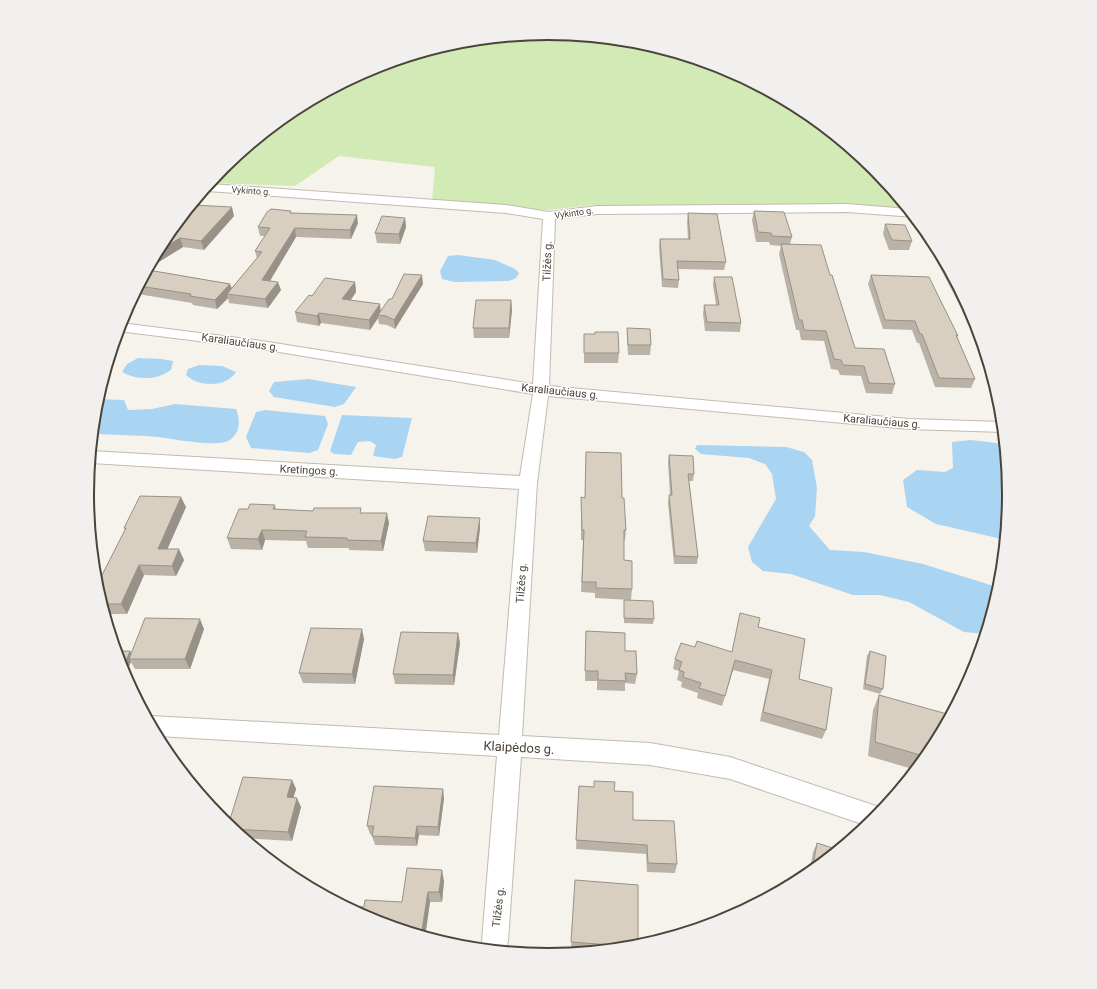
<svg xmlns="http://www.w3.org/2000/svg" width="1097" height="989" font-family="Roboto,sans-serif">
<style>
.green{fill:#d2eab5}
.water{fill:#a9d4f2}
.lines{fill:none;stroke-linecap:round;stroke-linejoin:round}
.street-casing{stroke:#c2bbae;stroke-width:2}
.street{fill:#fff;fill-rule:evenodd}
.wall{fill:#bab2a6}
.shaded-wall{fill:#979187}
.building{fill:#d8cfc1;stroke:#979187}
.labels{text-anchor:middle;stroke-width:3;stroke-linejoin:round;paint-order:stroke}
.far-street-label{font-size:9px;fill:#4b4439;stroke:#fff}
.street-label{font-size:11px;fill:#4b4439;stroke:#fff}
.near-street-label{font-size:13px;fill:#4b4439;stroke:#fff}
.rim{fill:none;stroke:#4b4439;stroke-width:2}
</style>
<rect width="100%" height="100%" fill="#f6f3ec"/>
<path class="green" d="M 549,33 L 639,42 L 725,68 L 805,111 L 875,168 L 908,209 L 841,205 L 594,205 L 547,210 L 432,201 L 435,167 L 339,156 L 295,186 L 210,183 L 222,168 L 292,111 L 372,68 L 459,42 Z"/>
<g class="water">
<path d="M 458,255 L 495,260 L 515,269 L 519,273 L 516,278 L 509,281 L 455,282 L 442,279 L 440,271 L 448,256 Z"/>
<path d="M 138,358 L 161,359 L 173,361 L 171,370 C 167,372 163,375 159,376 C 149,380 131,378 122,372 L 127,364 Z"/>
<path d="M 199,365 L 222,366 L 236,372 C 226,388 198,387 186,375 L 188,369 Z"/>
<path d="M 308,379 L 356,387 L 344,404 L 335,407 L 274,397 L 269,391 L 274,382 Z"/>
<path d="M 97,399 L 124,400 L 128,410 L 152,409 L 175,404 L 236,409 C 241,421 240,435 228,441 C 215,447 173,439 158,437 C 136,435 114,435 93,434 Z"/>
<path d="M 265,410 L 325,416 L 328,424 L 318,450 L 309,453 L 251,448 L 246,437 L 256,412 Z"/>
<path d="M 342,415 L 412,418 L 402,457 L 395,459 L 373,456 L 376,445 L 370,441 L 358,442 L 351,455 L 334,454 L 330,451 Z"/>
<path d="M 971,440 L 1005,444 L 1010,495 L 1006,540 L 936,524 L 907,507 L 903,480 L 917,470 L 945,472 L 953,468 L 952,442 Z"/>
<path d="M 697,445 L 786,447 L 804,452 L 812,460 L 817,488 L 815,516 L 809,526 L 830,550 L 864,552 L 923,564 L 1000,588 L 986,634 L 964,632 L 909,602 L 880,595 L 853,595 L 791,574 L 763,571 L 752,562 L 748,547 L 776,499 L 772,474 L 765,464 L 749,458 L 701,454 L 695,449 Z"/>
</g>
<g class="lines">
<defs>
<g id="street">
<path d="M 211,184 L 506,205 L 549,212 L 597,206 L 847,204 L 908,209 L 915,217 L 847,212 L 597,214 L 555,219 L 549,386 L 909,419 L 1003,422 L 1004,432 L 909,429 L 548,396 L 537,483 L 522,736 L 650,743 L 730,757 L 885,809 L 868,826 L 730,779 L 650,765 L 521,757 L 508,941 L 505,952 L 479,949 L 482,941 L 497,756 L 157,736 L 147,717 L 151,716 L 499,735 L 519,489 L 91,463 L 91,451 L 520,476 L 533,394 L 255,348 L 118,331 L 121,323 L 255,340 L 533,384 L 543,219 L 506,213 L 207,191 L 205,189 Z"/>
<path d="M 926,234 L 929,234 L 932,238 L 976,323 L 970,322 L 968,319 L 925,237 Z"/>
</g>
</defs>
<use href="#street" class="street-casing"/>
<use href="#street" class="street"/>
</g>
<g class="wall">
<path d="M 754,211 L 792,237 L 790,244 L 830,275 L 855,348 L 895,384 L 892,394 L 866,393 L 861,376 L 840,375 L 838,370 L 831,369 L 824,341 L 801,340 L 799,330 L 796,330 L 779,254 L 781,246 L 770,245 L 769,242 L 756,242 L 752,220 Z"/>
<path d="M 291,213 L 358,223 L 351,239 L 296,237 L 270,281 L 281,290 L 268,308 L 229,303 L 228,298 L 217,309 L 193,305 L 192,303 L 138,294 L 135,297 L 134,296 L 148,270 L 230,284 L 232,288 L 257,258 L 255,251 L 265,236 L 260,236 L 258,227 Z"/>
<path d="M 688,213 L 726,262 L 724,270 L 678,269 L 679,280 L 678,288 L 662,287 L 659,247 L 660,239 L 688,239 L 687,221 Z"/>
<path d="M 234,216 L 204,250 L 183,247 L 149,268 L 165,238 Z"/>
<path d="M 405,218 L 406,227 L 400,244 L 377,243 L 375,233 Z"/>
<path d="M 885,224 L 912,241 L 909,250 L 889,250 L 883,234 Z"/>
<path d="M 871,275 L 958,336 L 957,337 L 975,379 L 971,388 L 935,387 L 919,343 L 917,343 L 912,330 L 883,329 L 868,284 Z"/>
<path d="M 714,277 L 741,323 L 740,332 L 705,331 L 703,314 L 704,305 L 716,305 L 713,285 Z"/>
<path d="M 355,282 L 356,292 L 351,300 L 381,311 L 392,299 L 423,284 L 395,329 L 387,325 L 379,324 L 378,318 L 370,330 L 321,323 L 319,326 L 297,322 L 295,312 L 312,296 Z"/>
<path d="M 511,300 L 512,310 L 509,338 L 474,338 L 473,328 Z"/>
<path d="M 627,328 L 651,345 L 650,355 L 628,355 L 627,338 Z"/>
<path d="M 584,334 L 619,353 L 618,363 L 584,363 Z"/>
<path d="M 586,452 L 622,498 L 626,530 L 625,540 L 624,540 L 624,560 L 632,589 L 631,600 L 595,598 L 595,593 L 581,592 L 583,540 L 581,540 L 581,497 L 585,498 Z"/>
<path d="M 669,455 L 694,474 L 693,481 L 689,481 L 698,557 L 697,564 L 674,564 L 668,503 L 669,495 L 670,495 L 668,462 Z"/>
<path d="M 275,505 L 276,510 L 362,513 L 389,523 L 383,551 L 349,550 L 349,548 L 308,548 L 306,541 L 265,540 L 262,550 L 231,549 L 227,538 L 248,509 Z"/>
<path d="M 186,507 L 167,549 L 184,560 L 176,576 L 144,575 L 127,614 L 105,614 L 96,584 L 99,581 L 125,530 L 124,528 Z"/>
<path d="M 480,528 L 477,553 L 425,551 L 423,541 Z"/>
<path d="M 624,600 L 654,619 L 653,624 L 624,623 Z"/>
<path d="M 740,613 L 758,627 L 799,679 L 826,730 L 822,739 L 760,721 L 769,679 L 733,670 L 722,706 L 697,698 L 698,693 L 681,687 L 682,682 L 677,680 L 679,671 L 673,669 L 675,659 L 695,647 L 732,652 Z"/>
<path d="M 204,629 L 190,669 L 135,669 L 131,662 L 122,671 L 131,653 Z"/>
<path d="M 586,631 L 625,651 L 637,674 L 635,684 L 625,683 L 625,691 L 597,690 L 597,681 L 585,681 Z"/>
<path d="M 458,633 L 460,643 L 454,685 L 395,684 L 393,674 Z"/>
<path d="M 364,639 L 355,684 L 303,683 L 299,673 Z"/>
<path d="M 870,651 L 883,689 L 880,694 L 863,689 L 867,656 Z"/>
<path d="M 879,695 L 932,751 L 916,770 L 868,756 L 873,710 Z"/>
<path d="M 292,780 L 296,789 L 293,798 L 301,807 L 292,841 L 243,838 L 228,826 Z"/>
<path d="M 579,786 L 614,791 L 633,820 L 677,864 L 675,873 L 647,872 L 646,854 L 576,849 Z"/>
<path d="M 444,798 L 439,836 L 419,835 L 417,846 L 375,845 L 372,836 L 372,835 L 370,834 L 367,826 Z"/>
<path d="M 817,843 L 839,850 L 809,875 L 813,852 Z"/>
<path d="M 575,880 L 638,947 L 595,951 L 571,950 Z"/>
<path d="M 444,881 L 442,902 L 430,902 L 425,937 L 372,921 L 364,907 L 402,902 Z"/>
</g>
<g class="shaded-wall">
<path d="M 232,207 L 234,216 L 204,250 L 201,241 Z"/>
<path d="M 357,215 L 358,223 L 351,239 L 350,230 Z"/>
<path d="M 405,218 L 406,227 L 400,244 L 399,234 Z"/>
<path d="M 295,228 L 296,237 L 265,289 L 262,280 Z"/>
<path d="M 180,238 L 183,247 L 149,268 L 157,252 Z"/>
<path d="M 422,275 L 423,284 L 395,329 L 394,320 Z"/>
<path d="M 278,282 L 281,290 L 268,308 L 265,299 Z"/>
<path d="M 355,282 L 356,292 L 344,309 L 342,299 Z"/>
<path d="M 230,284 L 233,293 L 227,294 L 228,298 L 217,309 L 215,300 Z"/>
<path d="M 137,291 L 138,294 L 135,297 L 134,295 Z"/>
<path d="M 511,300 L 512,310 L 509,338 L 509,328 Z"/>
<path d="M 380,304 L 381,314 L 378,315 L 378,318 L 370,330 L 369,320 Z"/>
<path d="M 319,313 L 321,323 L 319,326 L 317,316 Z"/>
<path d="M 181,497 L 186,507 L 163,559 L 158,549 Z"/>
<path d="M 387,513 L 389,523 L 383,551 L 381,541 Z"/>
<path d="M 480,518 L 480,528 L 477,553 L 476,543 Z"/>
<path d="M 262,530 L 265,540 L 262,550 L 258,539 Z"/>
<path d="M 179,549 L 184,560 L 176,576 L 172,566 Z"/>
<path d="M 139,565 L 144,575 L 127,614 L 121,604 Z"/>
<path d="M 200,619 L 204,629 L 190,669 L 185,659 Z"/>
<path d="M 362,629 L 364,639 L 355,684 L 352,674 Z"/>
<path d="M 458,633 L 460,643 L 454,685 L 453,675 Z"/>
<path d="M 130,651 L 133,656 L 129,659 L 131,662 L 125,676 L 122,670 Z"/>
<path d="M 735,660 L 733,670 L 722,706 L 725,696 Z"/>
<path d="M 292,780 L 296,789 L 291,806 L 287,797 Z"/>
<path d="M 443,789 L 444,798 L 439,836 L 438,827 Z"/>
<path d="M 297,798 L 301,807 L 292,841 L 288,832 Z"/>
<path d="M 417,826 L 419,835 L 417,846 L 415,838 Z"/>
<path d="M 442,870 L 444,881 L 442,902 L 439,892 Z"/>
<path d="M 428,892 L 430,902 L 425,937 L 421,936 Z"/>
<path d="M 333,895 L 336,902 L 332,900 Z"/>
</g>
<g class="building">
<path d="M 192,205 L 232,207 L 201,241 L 180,238 L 157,252 L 165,238 Z"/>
<path d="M 271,209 L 291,211 L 290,213 L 357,215 L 350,230 L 295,228 L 262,280 L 278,282 L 265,299 L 227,294 L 262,252 L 255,251 L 270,228 L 258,227 L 267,212 Z"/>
<path d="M 754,211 L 784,212 L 792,237 L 772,236 L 771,233 L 758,232 Z"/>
<path d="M 688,213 L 717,214 L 726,262 L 677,261 L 679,280 L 663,279 L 660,239 L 690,239 Z"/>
<path d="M 382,216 L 405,218 L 399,234 L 375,233 Z"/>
<path d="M 885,224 L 905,225 L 912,241 L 892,240 Z"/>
<path d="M 781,244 L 821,245 L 830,275 L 832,275 L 855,348 L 884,349 L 895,384 L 869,383 L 864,366 L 843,365 L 841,360 L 834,359 L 826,331 L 804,330 L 802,320 L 799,320 Z"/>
<path d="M 148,270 L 230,284 L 215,300 L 190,296 L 191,294 L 139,286 Z"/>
<path d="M 404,274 L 422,275 L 394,320 L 386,316 L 378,315 L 389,299 L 392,299 Z"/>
<path d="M 871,275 L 929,277 L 958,336 L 956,335 L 975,379 L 939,378 L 922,334 L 920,334 L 915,321 L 885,320 Z"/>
<path d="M 714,277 L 732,277 L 741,323 L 707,322 L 704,305 L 719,305 Z"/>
<path d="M 325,278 L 355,282 L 342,299 L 380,304 L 369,320 L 319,313 L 317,316 L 295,312 L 309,295 L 312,296 Z"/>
<path d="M 476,300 L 511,300 L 509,328 L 473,328 Z"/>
<path d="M 627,328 L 650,329 L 651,345 L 628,345 Z"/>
<path d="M 595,332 L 618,332 L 619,353 L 584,353 L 584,334 L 595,334 Z"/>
<path d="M 586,452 L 621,453 L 622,498 L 624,498 L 626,530 L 624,530 L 624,560 L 632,561 L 632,589 L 596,588 L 596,582 L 582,582 L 584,530 L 582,530 L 581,497 L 585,498 Z"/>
<path d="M 669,455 L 693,456 L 694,474 L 688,474 L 698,557 L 675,556 L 669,495 L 672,495 Z"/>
<path d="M 140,496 L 181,497 L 158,549 L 179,549 L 172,566 L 139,565 L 121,604 L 102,604 L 96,584 L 95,581 L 99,581 L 126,528 L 124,528 Z"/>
<path d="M 250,504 L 275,505 L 273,509 L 313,511 L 314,508 L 361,508 L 360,513 L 387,513 L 381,541 L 347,540 L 347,538 L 305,537 L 307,531 L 262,530 L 258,539 L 227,538 L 239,509 L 248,509 Z"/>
<path d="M 428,516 L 480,518 L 476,543 L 423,541 Z"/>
<path d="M 624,600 L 653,601 L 654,619 L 624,618 Z"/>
<path d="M 740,613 L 760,618 L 758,627 L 805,639 L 799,679 L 832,688 L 826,730 L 763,712 L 772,670 L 735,660 L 725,696 L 699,688 L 701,683 L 683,677 L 684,672 L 679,670 L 682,662 L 675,659 L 681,643 L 695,647 L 697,641 L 732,652 Z"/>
<path d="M 145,618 L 200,619 L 185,659 L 129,659 Z"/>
<path d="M 311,628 L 362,629 L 352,674 L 299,673 Z"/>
<path d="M 586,631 L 625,633 L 625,651 L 636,651 L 637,674 L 625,673 L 626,681 L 598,680 L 598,671 L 585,671 Z"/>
<path d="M 401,632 L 458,633 L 453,675 L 393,674 Z"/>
<path d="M 116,651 L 130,651 L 122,670 Z"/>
<path d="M 870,651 L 886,656 L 883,689 L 865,684 Z"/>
<path d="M 879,695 L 947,714 L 946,725 L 932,751 L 927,757 L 875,742 Z"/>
<path d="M 243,777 L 292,780 L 287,797 L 297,798 L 288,832 L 232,829 L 228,826 Z"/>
<path d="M 594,781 L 615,782 L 614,791 L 633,792 L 633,820 L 674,821 L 677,864 L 648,863 L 647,845 L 576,840 L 579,786 L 594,787 Z"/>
<path d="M 374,786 L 443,789 L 438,827 L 417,826 L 415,838 L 372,836 L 374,826 L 367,826 Z"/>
<path d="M 817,843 L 839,850 L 812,872 Z"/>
<path d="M 407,868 L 442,870 L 439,892 L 428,892 L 421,936 L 372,921 L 343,905 L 364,907 L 365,900 L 402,902 Z"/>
<path d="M 575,880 L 638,885 L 638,947 L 571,942 Z"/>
<path d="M 323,894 L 333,895 L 332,900 Z"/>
</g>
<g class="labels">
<g class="far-street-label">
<text transform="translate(251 191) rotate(4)" y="3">Vykinto g.</text>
<text transform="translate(574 213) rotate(-8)" y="3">Vykinto g.</text>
</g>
<g class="street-label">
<text transform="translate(547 261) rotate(-88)" y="4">Tilžės g.</text>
<text transform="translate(240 342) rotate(8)" y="4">Karaliaučiaus g.</text>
<text transform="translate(560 391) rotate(6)" y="4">Karaliaučiaus g.</text>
<text transform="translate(882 421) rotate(5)" y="4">Karaliaučiaus g.</text>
<text transform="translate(309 470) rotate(3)" y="4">Kretingos g.</text>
<text transform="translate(521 583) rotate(-86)" y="4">Tilžės g.</text>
<text transform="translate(498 907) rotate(-84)" y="4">Tilžės g.</text>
</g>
<g class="near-street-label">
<text transform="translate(519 747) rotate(3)" y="5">Klaipėdos g.</text>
</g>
</g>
<path d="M0 0H1097V989H0ZM94 494a454 454 0 1 1 908 0a454 454 0 1 1-908 0Z" fill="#f1f0ef" fill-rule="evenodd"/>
<path class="rim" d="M94 494a454 454 0 1 1 908 0a454 454 0 1 1-908 0Z"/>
</svg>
